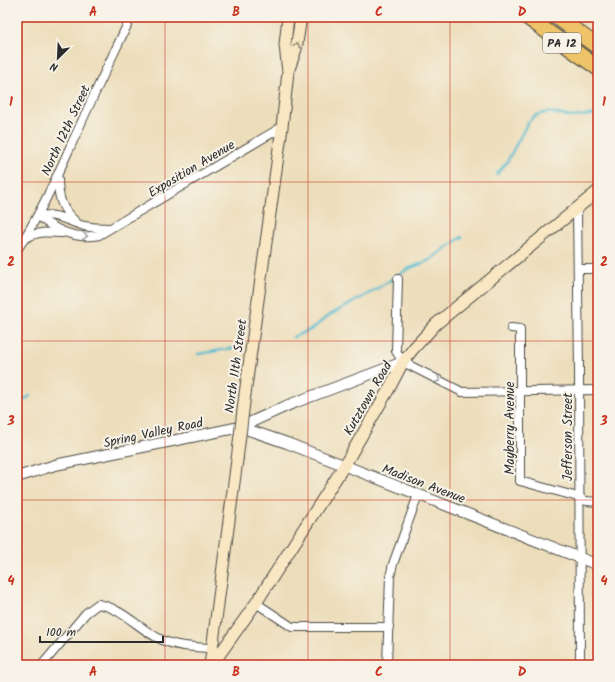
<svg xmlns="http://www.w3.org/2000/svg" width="615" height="682" font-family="Kalam,sans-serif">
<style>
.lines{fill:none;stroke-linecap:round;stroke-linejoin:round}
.stream{stroke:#51bacf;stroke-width:2.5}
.minor-casing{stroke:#484641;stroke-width:10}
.tertiary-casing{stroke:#484641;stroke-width:12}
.secondary-casing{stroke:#484641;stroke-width:13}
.motorway-casing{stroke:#484641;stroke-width:17}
.minor{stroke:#fff;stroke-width:8}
.tertiary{stroke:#fff;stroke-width:10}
.secondary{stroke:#f9e7c3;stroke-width:11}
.motorway{stroke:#efc469;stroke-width:15}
.secondary-bridge-casing{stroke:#484641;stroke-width:13;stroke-linecap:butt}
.secondary-bridge{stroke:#f9e7c3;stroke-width:11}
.oneway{stroke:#928977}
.oneway2{stroke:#a0a0a0}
.grid{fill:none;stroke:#c8321e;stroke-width:1;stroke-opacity:0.55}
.labels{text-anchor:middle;stroke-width:4;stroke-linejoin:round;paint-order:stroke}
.shield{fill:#f7f3e8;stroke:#686764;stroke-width:1}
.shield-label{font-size:12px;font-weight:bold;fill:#2b2b2b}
.street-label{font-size:13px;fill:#2b2b2b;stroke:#f7f3e8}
.neatline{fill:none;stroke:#c8321e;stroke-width:1.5}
.grid-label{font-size:13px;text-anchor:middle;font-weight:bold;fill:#c8321e}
</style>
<rect width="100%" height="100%" fill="#f7f3e8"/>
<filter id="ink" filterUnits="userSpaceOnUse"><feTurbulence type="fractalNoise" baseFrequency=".025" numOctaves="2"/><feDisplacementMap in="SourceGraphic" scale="8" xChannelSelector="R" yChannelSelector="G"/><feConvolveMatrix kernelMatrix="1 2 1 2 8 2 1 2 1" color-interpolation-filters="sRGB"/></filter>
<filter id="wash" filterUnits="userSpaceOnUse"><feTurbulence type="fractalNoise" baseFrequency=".012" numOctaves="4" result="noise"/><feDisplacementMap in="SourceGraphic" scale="16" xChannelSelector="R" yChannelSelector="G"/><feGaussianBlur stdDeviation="0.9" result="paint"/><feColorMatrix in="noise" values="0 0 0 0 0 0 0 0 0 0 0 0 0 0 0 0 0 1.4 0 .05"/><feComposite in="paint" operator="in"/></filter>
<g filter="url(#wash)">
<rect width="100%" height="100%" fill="#eddebb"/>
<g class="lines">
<g class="stream">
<path d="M 497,174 L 507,162 L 527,124 L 534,116 L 548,112 L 572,117 L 598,114"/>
<path d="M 293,337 L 312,329 L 328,316 L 370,293 L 408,269 L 430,260 L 446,248 L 462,237"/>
<path d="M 198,354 L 234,348"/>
<path d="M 17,405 L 30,396"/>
</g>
</g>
</g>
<g filter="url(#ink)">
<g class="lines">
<defs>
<g id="minor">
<path d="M 58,179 C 58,195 61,209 74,220"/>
<path d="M 577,209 L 579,370 L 580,665"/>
<path d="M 38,216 C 55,230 76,240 99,235 L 282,127"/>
<path d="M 38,216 C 59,213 66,221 84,226 C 93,228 102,228 110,228"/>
<path d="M 25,239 C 36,231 49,232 62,233"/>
<path d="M 17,250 C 42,212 59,171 78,130 C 95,92 113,55 131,17"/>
<path d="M 578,269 L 598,269"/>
<path d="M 398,279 L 396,351 L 403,362 L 462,392 L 598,390"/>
<path d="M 511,328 L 520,329 L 520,481 L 578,497 L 586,501 L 598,502"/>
<path d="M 256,603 L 292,627 L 389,627"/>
<path d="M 42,665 L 86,613 L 98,604 C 122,608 139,629 160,639 C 176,647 194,647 211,648"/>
<path d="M 387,665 L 390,577 L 393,564 L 418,495"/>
</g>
<g id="tertiary">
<path d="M 240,427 L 287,443 L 598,565"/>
<path d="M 17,477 L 55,465 L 240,427 L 291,404 L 403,362"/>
</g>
<g id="secondary">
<path d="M 289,69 L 296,49 L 301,17"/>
<path d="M 245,394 L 282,127 L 288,72 L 285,45 L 288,17"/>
<path d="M 210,665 L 237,460"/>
<path d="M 212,665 L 256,603 L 344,466 L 390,387 L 403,362 L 413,349 L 436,324 L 598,191"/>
</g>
<g id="motorway">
<path d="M 527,17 L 598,68"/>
<path d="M 557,17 L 598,47"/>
</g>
</defs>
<use href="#minor" class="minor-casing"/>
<use href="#tertiary" class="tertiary-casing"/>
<use href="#secondary" class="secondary-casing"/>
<use href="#motorway" class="motorway-casing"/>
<use href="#minor" class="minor"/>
<use href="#tertiary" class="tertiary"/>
<use href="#secondary" class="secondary"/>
<use href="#motorway" class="motorway"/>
<defs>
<path id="secondary-bridge" d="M 237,460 L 245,394"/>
</defs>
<use href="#secondary-bridge" class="secondary-bridge-casing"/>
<use href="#secondary-bridge" class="secondary-bridge"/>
</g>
<defs><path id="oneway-chevron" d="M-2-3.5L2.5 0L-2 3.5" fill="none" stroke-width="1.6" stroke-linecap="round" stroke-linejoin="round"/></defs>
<use class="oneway" href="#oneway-chevron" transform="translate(297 45) rotate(-79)"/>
<g class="oneway2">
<use href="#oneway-chevron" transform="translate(85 236) rotate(2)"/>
<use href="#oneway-chevron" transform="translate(438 380) rotate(27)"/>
</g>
</g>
<path class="grid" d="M 165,17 L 165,665M 308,17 L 308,665M 450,17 L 450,665M 17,182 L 598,182M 17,341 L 598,341M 17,500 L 598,500"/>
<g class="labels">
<rect class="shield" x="543" y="33" width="38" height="20" rx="3"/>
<g class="shield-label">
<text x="562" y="47">PA 12</text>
</g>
<g class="street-label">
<text transform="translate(65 130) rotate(-65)" y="5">North 12th Street</text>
<text transform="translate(191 168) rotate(-31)" y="5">Exposition Avenue</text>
<text transform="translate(235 366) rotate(-82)" y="5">North 11th Street</text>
<text transform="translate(367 398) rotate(-60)" y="5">Kutztown Road</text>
<text transform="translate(509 428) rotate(-90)" y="5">Mayberry Avenue</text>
<text transform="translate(153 432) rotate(-12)" y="5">Spring Valley Road</text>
<text transform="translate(567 437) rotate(-90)" y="5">Jefferson Street</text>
<text transform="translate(424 483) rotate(21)" y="5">Madison Avenue</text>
</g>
</g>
<rect width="615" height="682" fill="none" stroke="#f7f3e8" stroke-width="44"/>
<g transform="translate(58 58) rotate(204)" stroke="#f7f3e8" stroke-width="3" paint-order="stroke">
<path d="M0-3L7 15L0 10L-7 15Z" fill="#2b2b2b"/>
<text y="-6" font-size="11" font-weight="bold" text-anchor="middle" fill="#2b2b2b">N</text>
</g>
<path d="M40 636v6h123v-6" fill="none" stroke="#2b2b2b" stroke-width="2"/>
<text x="46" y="636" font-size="12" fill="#2b2b2b" stroke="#f7f3e8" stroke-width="3" paint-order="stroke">100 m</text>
<rect x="22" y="22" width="571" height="638" class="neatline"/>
<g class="grid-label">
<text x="93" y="16">A</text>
<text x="236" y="16">B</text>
<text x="379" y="16">C</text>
<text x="522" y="16">D</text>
<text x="11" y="106">1</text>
<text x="604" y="106">1</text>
<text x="11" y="266">2</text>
<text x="604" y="266">2</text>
<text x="11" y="425">3</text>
<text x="604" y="425">3</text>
<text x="11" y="585">4</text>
<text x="604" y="585">4</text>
<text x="93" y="676">A</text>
<text x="236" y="676">B</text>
<text x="379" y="676">C</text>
<text x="522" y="676">D</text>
</g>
</svg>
